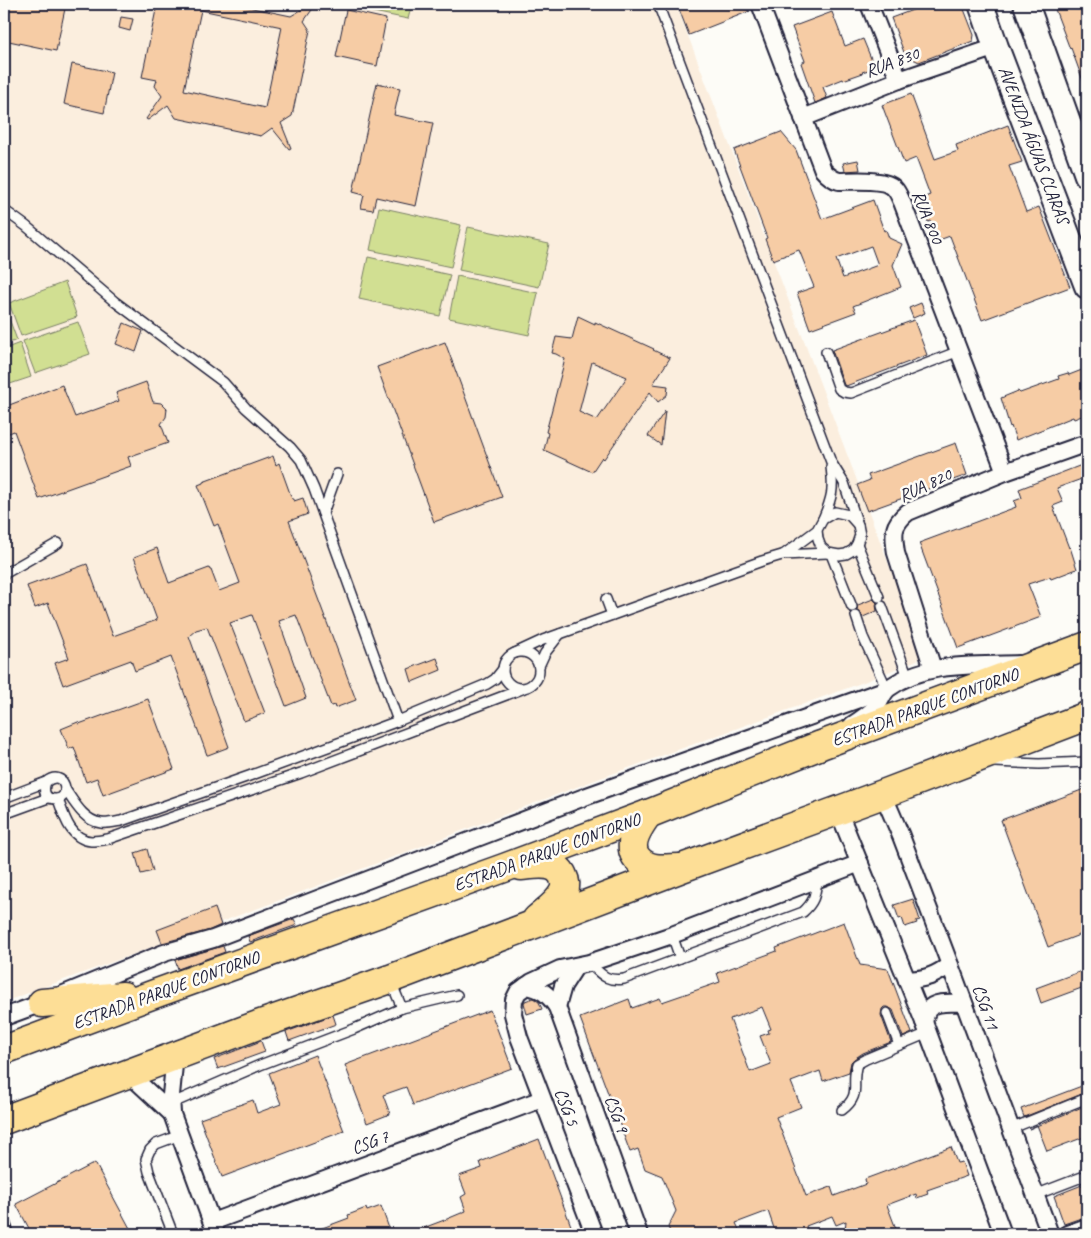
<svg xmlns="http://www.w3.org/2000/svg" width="1091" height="1238" font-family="Caveat,sans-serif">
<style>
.built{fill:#fbeede}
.green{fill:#d1df92;stroke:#7a8066}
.building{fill:#f6cca5;stroke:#22223b;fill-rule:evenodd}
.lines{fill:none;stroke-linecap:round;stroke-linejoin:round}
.service-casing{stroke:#22223b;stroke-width:12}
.minor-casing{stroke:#22223b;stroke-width:20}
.secondary-casing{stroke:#22223b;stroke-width:28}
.trunk-casing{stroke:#22223b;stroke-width:31}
.service{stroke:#fdfcf7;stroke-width:9}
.minor{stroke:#fdfcf7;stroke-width:16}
.secondary{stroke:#fdfcf7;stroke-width:24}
.trunk{stroke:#fdde96;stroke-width:28}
.labels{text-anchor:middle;stroke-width:5;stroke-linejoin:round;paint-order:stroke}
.street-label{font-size:18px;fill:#22223b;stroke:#fdfcf7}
</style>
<rect width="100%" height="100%" fill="#fdfcf7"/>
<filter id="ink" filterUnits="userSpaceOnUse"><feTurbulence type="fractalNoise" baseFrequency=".02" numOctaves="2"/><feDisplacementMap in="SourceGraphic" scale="10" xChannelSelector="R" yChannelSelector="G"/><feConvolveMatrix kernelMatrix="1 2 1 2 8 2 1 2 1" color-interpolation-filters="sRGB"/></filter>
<g filter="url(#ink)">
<path class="built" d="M 4,4 L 676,4 L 924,657 L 864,682 L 590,782 L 283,899 L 4,1002 Z"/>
<g class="green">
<path d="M 334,4 L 412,4 L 408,19 Z"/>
<path d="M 379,207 L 461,225 L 451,267 L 370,250 Z"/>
<path d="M 468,227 L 549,244 L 539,287 L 459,270 Z"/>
<path d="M 368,257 L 450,275 L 440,316 L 359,299 Z"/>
<path d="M 457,276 L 538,293 L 529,335 L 449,318 Z"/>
<path d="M 65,282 L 77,317 L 21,336 L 9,303 Z"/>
<path d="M 4,305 L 17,340 L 4,345 Z"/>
<path d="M 78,322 L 90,354 L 35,373 L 23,341 Z"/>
<path d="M 20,343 L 31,377 L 4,386 L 4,349 Z"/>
</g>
<g class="building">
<path d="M 4,4 L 66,4 L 56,51 L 4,40 Z"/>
<path d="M 173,4 L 233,4 L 291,16 L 311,4 L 316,4 L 304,21 L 310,30 L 292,116 L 281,123 L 291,148 L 289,149 L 272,128 L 261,136 L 176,118 L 168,105 L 148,120 L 146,119 L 162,96 L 155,86 L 157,80 L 142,77 L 157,5 L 169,8 ZM 201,10 L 282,27 L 265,108 L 184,90 Z"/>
<path d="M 677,4 L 737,4 L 737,6 L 750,11 L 689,35 Z"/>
<path d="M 929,4 L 962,4 L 974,35 L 973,41 L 919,62 L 905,55 L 891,18 Z"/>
<path d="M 1053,4 L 1087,4 L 1087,89 L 1086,89 L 1071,48 L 1070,49 Z"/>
<path d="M 346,10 L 386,19 L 377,66 L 336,57 Z"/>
<path d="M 832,12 L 845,46 L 863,39 L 875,68 L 862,72 L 863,73 L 843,80 L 843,79 L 823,87 L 827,98 L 815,103 L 801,63 L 805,61 L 792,27 Z"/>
<path d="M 121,17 L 133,19 L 130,31 L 119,28 Z"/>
<path d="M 72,64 L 112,72 L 104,113 L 64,104 Z"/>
<path d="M 377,83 L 400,88 L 394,115 L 433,123 L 416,206 L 376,197 L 373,210 L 361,208 L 364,195 L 353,192 Z"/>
<path d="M 911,94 L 935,159 L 958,151 L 956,145 L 1008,125 L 1022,162 L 1009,166 L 1026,212 L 1039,207 L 1070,287 L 982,320 L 950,236 L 939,240 L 931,221 L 928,222 L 920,199 L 930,195 L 916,158 L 904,163 L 882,105 Z"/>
<path d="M 781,132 L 796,150 L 822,219 L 873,200 L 884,231 L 886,230 L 889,238 L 902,244 L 893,265 L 901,287 L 853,306 L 856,312 L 810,329 L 797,293 L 814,287 L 799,250 L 773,260 L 765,239 L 767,238 L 734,150 ZM 871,246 L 878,265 L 843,278 L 836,259 Z"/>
<path d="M 858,160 L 860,170 L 845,171 L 843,163 Z"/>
<path d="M 921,303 L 925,313 L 913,318 L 909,308 Z"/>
<path d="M 578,316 L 595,324 L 595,322 L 654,349 L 653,350 L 670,358 L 653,384 L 668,386 L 667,395 L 658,402 L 650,392 L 604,459 L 602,457 L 592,472 L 544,450 L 548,433 L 546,432 L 565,359 L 556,354 L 552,353 L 556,337 L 572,339 ZM 592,362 L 627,377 L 597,420 L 579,412 Z"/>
<path d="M 914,320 L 927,355 L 846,386 L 844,385 L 832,350 Z"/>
<path d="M 124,323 L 143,331 L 136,352 L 116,344 Z"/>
<path d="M 445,342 L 502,497 L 434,522 L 377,367 Z"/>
<path d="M 1087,368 L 1087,414 L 1074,419 L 1073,417 L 1016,440 L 1011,426 L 1010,427 L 1001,398 L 1018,391 L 1020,393 L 1059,379 L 1058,376 L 1068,373 L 1069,375 Z"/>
<path d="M 146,382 L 153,402 L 161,403 L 167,409 L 166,417 L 161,424 L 168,443 L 128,457 L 131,466 L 39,499 L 14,431 L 4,435 L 4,407 L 62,385 L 75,417 L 119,401 L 116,393 Z"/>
<path d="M 665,411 L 661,445 L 648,436 Z"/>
<path d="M 956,443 L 967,475 L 867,511 L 857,485 L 870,480 L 868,475 Z"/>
<path d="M 273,456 L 276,465 L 279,463 L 292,499 L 294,499 L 294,501 L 303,498 L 308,514 L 289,521 L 356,700 L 335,708 L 334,705 L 331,706 L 296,615 L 279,621 L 306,698 L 286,706 L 252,615 L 230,623 L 265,713 L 244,721 L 207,627 L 196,630 L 189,636 L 229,747 L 208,755 L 207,755 L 171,657 L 135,671 L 131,660 L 63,685 L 55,663 L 69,658 L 48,603 L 35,608 L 27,586 L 87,564 L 113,636 L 157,620 L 134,557 L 157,548 L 169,583 L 209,568 L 210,570 L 211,570 L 219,591 L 240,583 L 218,524 L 214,526 L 198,485 L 203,483 L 203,482 Z"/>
<path d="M 1087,463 L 1087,477 L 1057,488 L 1063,502 L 1053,506 L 1069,548 L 1070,547 L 1077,569 L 1051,579 L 1050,577 L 1028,584 L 1041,617 L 958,648 L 919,543 L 1016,507 L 1014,501 L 1022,498 L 1019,489 Z"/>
<path d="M 873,599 L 877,603 L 876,605 L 877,611 L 863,617 L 860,612 L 857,610 L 858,605 Z"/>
<path d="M 437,658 L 441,670 L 412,682 L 408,669 Z"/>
<path d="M 148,699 L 174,769 L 103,795 L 97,778 L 86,782 L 74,747 L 69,749 L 61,729 L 78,722 L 79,724 Z"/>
<path d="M 1087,788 L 1087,932 L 1048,947 L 1001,820 Z"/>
<path d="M 147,849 L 153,871 L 141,874 L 135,853 Z"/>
<path d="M 913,899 L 920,920 L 916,921 L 917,923 L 905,927 L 902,918 L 899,919 L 894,905 Z"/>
<path d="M 215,908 L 221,925 L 210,930 L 162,943 L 157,930 Z"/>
<path d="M 294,919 L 297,925 L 250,942 L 248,936 Z"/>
<path d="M 844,922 L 860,965 L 888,969 L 912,1033 L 903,1037 L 893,1010 L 888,1007 L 884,1007 L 882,1009 L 881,1015 L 891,1042 L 863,1053 L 854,1059 L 851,1062 L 849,1072 L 823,1081 L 820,1071 L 791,1082 L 801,1107 L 776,1117 L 806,1196 L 831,1187 L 834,1196 L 866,1184 L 865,1179 L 951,1147 L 957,1163 L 962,1162 L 967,1176 L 927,1190 L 928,1194 L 917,1198 L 916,1194 L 887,1205 L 898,1234 L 852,1234 L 850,1229 L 845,1230 L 846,1221 L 836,1225 L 832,1216 L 806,1226 L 809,1234 L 776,1234 L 768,1211 L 736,1223 L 741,1234 L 671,1234 L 668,1227 L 676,1211 L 662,1176 L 645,1169 L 638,1149 L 630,1152 L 580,1018 L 629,999 L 632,1008 L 660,998 L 662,1002 L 720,982 L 717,973 L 777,951 L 776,948 ZM 762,1007 L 771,1029 L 768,1030 L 769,1033 L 760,1036 L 771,1064 L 750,1072 L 730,1019 Z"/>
<path d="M 223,946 L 225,952 L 178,969 L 175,960 Z"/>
<path d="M 1087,969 L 1087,986 L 1041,1003 L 1036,988 Z"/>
<path d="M 533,998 L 539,1002 L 542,1009 L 527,1014 L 524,1003 L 525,1001 Z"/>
<path d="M 490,1010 L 512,1068 L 413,1105 L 406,1087 L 383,1095 L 390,1114 L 367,1123 L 345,1065 Z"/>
<path d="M 333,1015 L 336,1024 L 289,1041 L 286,1032 Z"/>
<path d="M 261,1041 L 265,1052 L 218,1069 L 214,1059 Z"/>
<path d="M 315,1055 L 344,1131 L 222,1177 L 200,1119 L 253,1100 L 257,1113 L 281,1104 L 269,1073 Z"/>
<path d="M 1087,1084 L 1087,1092 L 1024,1117 L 1021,1109 Z"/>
<path d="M 1087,1105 L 1087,1136 L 1047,1151 L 1037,1125 L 1029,1129 Z"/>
<path d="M 539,1139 L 574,1234 L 410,1234 L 410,1233 L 447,1219 L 466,1211 L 461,1197 L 466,1194 L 459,1176 L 482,1168 L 480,1162 Z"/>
<path d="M 95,1163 L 133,1234 L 32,1234 L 16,1204 Z"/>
<path d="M 1087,1183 L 1087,1216 L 1064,1224 L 1054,1196 Z"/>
<path d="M 381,1206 L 391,1234 L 309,1234 L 309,1233 L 349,1218 L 348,1215 L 366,1208 L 367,1211 Z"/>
</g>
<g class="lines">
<defs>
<g id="service">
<path d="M 658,4 L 831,462 L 844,483 L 858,525"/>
<path d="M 4,210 L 26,226 L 114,301 L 223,382 L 246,408 L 290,447 L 301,460 L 314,489 L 398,721"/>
<path d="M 826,352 L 839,389 L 844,392 L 851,393 L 959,351"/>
<path d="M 323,513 L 337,474"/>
<path d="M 823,519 C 832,498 834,489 831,467"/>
<path d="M 857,544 L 879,597"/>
<path d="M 831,554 L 852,607"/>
<path d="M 783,555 L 817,530 L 823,519 L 835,512 L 849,515 L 858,525 L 860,535 L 857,544 L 853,550 L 846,554 L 839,555 L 828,553 L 821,547 L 818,539 L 817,530"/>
<path d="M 4,574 L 58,543"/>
<path d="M 606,599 L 612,615"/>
<path d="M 882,606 L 908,677"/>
<path d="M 856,616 L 863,637 L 887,689"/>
<circle cx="521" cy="670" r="18"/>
<path d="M 515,653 L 543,640 L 762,561 L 782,555 L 828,553"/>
<path d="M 539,666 L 545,653 L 560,634"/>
<path d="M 994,762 L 1039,764 L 1087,762"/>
<path d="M 65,789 C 74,802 84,821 101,823 C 107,824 115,822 121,821 L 249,776 L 398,721 L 487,684 L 495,679 L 503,669"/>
<path d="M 4,798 L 46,782 C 65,767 73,800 55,799 C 44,799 43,790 46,782"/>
<path d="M 58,799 C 64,816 70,839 91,841 C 97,841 103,840 108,839 L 301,773 L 522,689"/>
<path d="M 4,814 L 48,798"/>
<path d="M 672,935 L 680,958"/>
<path d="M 589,963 C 601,974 606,982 624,979 L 803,912 C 815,901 815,895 817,880"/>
<path d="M 391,982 L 402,1008"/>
<path d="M 887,1013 L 899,1045"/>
<path d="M 168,1105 L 260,1065 L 354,1029 L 402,1008 L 457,995"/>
<path d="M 842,1110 C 863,1094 850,1084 857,1064 L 866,1059 L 928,1033"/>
<path d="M 1010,1129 L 1087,1098"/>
<path d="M 1035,1195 L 1087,1175"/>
<path d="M 4,1219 L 9,1234"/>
<path d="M 173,1234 L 149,1172 L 146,1159 L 150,1150 L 156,1144 L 180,1135"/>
</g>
<g id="minor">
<path d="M 760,4 L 823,170 C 828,176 832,179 839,181 C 852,181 885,178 894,188 C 898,192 900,198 902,202 L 1005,472"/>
<path d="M 869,4 L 899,80"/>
<path d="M 803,118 L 899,80 L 996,47"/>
<path d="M 933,669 L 896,553 C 893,533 892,525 908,512 L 1005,472 L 1087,443"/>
<path d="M 852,725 C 860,720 869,714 876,707 C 881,701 883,692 889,688 C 925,661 976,666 1019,664"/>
<path d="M 883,794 L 901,836 L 950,965 L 1050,1234"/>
<path d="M 838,810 L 924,1022 L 1003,1234"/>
<path d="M 907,980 C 926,979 934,976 950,965"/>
<path d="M 526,986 C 542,989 548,994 557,1007 L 639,1234"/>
<path d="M 557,1007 L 563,986 L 576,966"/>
<path d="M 4,1017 L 42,1003 L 164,953 L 213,939 L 587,796 L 887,689"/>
<path d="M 924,1022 C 925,1018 926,1013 928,1010 C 935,1000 953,1003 963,1003"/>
<path d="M 175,1055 L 171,1095 L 172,1114 L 216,1234"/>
<path d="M 128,1073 L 172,1114"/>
<path d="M 212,1222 L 542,1099"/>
<path d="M 594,1234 L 519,1037 L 513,1014 L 514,1000 L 518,992 L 532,982 L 560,969 L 589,963 L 672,935 L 860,863"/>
<path d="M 1067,1234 L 1087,1227"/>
</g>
<g id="secondary">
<path d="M 981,4 L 996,47 L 1087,286"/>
<path d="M 1026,4 L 1087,175"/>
</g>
<g id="trunk">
<path d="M 648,814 C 639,826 626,844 637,858 C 641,863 648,867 655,868 C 662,869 671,868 679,868"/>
<path d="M 521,866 C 535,865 556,860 563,876 C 565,880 566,886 564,891 C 559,903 546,911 537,919"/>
<path d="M 42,1003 L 123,996"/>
<path d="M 4,1050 L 157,993 L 504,868 L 648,814 L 821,745 L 1087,646"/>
<path d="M 4,1120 L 258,1025 L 390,979 L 682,868 L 883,794 L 1087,716"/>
</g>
</defs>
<use href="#service" class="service-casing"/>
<use href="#minor" class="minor-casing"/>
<use href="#secondary" class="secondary-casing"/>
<use href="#trunk" class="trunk-casing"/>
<use href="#service" class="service"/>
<use href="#minor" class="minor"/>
<use href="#secondary" class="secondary"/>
<use href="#trunk" class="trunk"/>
</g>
</g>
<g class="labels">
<g class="street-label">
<text transform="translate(892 62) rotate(-20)" y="6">RUA 830</text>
<text transform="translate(1034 145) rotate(69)" y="6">AVENIDA ÁGUAS CLARAS</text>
<text transform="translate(928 217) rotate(68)" y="6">RUA 800</text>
<text transform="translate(925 485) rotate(-25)" y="6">RUA 820</text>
<text transform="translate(925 707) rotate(-20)" y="6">ESTRADA PARQUE CONTORNO</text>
<text transform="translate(547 852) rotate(-20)" y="6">ESTRADA PARQUE CONTORNO</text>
<text transform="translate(166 990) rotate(-20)" y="6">ESTRADA PARQUE CONTORNO</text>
<text transform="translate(986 1007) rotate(70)" y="6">CSG 11</text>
<text transform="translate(567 1107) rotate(69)" y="6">CSG 5</text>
<text transform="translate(617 1114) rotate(70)" y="6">CSG 9</text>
<text transform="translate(370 1142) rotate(-20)" y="6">CSG 7</text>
</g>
</g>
<rect width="1091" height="1238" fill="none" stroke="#fdfcf7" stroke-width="20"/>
<rect x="10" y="10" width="1071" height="1218" fill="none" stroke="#22223b" stroke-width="2" filter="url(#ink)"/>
</svg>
